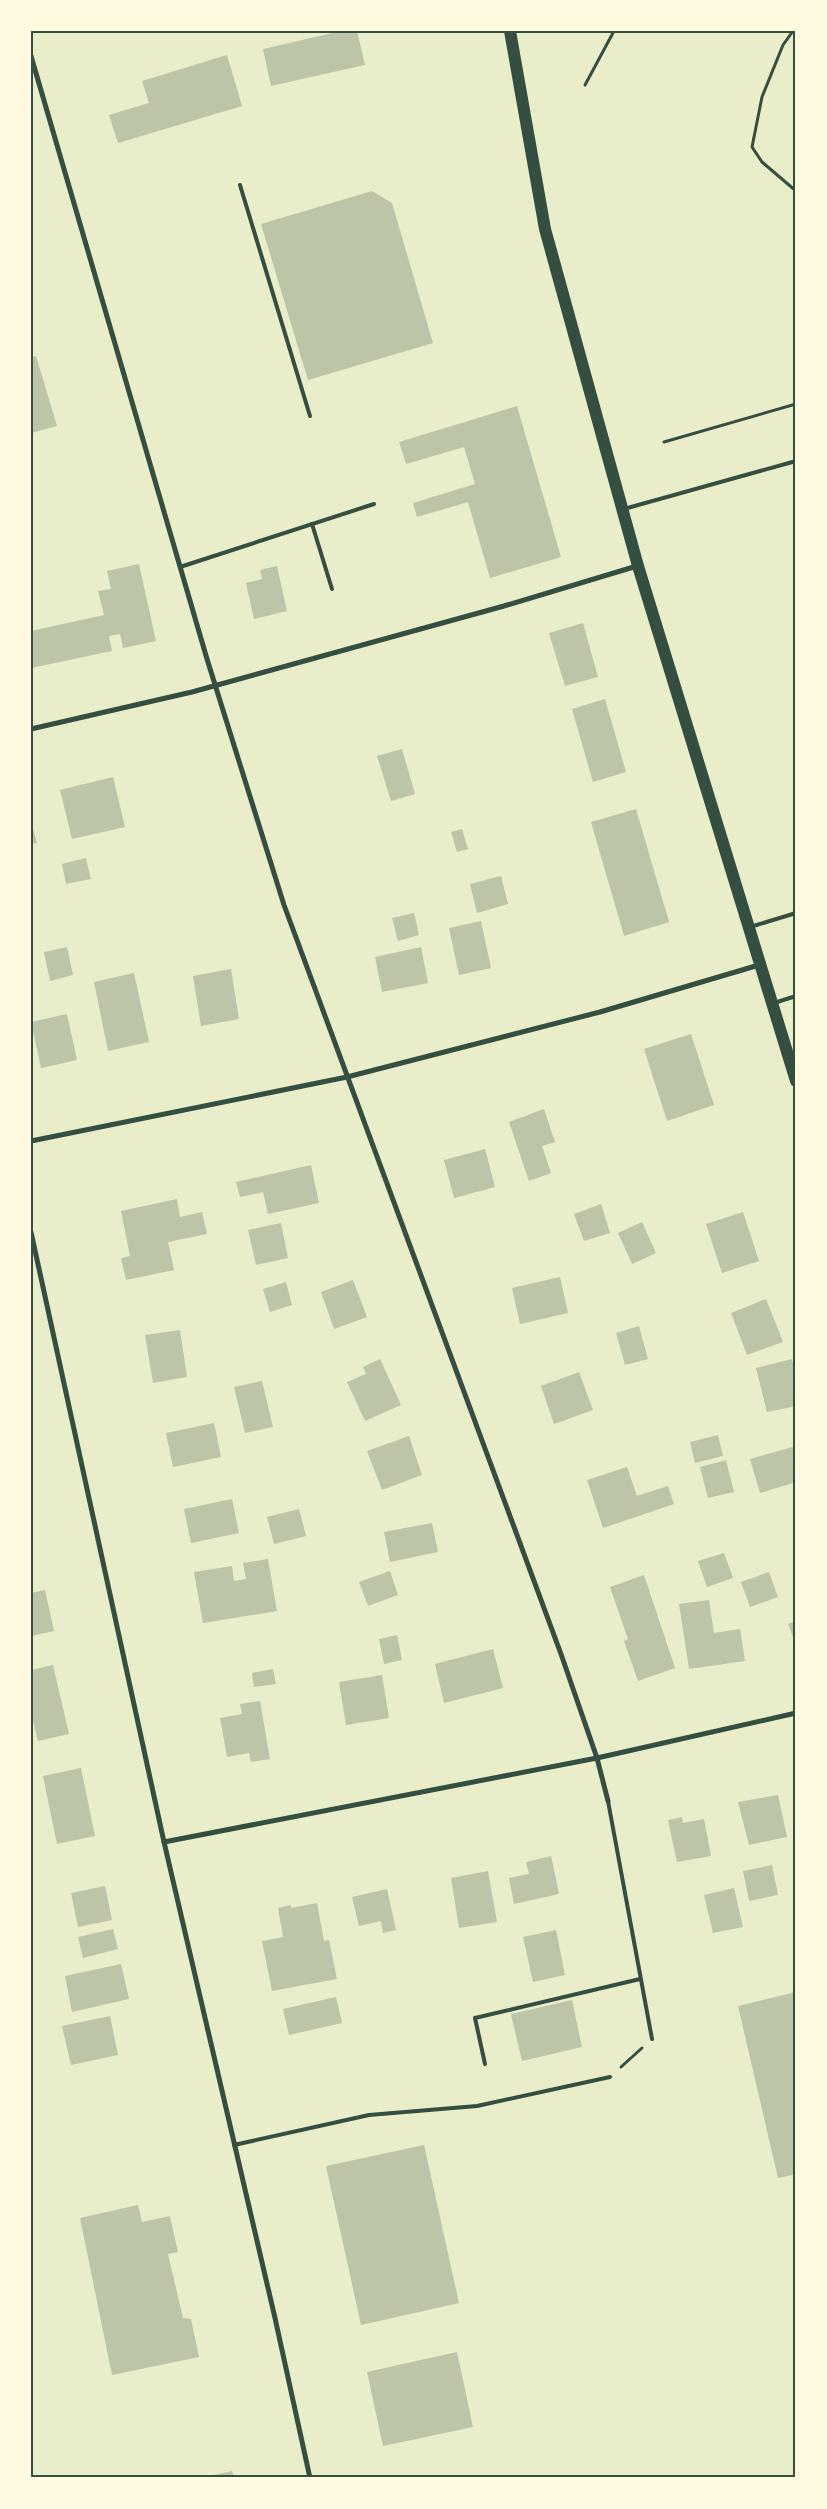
<svg xmlns="http://www.w3.org/2000/svg" width="827" height="2509" font-family="Montserrat,sans-serif">
<style>
.building{fill:#bcc5a7}
.lines{fill:none;stroke-linecap:round;stroke-linejoin:round}
.path{stroke:#344e41;stroke-width:3}
.service{stroke:#344e41;stroke-width:4}
.minor{stroke:#344e41;stroke-width:5}
.primary{stroke:#344e41;stroke-width:12}
.neatline{fill:none;stroke:#344e41;stroke-width:2}
</style>
<rect width="100%" height="100%" fill="#e9edc9"/>
<g class="building">
<path d="M 341,31 L 357,31 L 365,65 L 271,86 L 263,49 Z"/>
<path d="M 227,55 L 242,106 L 118,143 L 109,115 L 149,103 L 142,81 Z"/>
<path d="M 372,191 L 392,203 L 433,343 L 308,380 L 261,224 Z"/>
<path d="M 36,356 L 57,426 L 31,433 L 31,357 Z"/>
<path d="M 517,406 L 561,557 L 490,578 L 468,502 L 417,517 L 413,503 L 475,484 L 464,447 L 406,464 L 399,442 Z"/>
<path d="M 139,564 L 156,641 L 123,648 L 120,634 L 109,636 L 112,651 L 31,668 L 31,631 L 104,615 L 98,591 L 111,589 L 107,571 Z"/>
<path d="M 277,566 L 287,611 L 254,619 L 246,583 L 262,579 L 260,570 Z"/>
<path d="M 583,623 L 598,677 L 565,686 L 549,633 Z"/>
<path d="M 605,699 L 626,772 L 593,782 L 572,709 Z"/>
<path d="M 402,749 L 415,794 L 391,801 L 377,756 Z"/>
<path d="M 113,777 L 125,827 L 72,839 L 60,790 Z"/>
<path d="M 636,809 L 669,922 L 624,936 L 591,822 Z"/>
<path d="M 31,822 L 37,843 L 31,844 Z"/>
<path d="M 462,829 L 468,849 L 457,852 L 451,832 Z"/>
<path d="M 86,858 L 91,879 L 66,884 L 62,864 Z"/>
<path d="M 501,876 L 508,904 L 477,913 L 470,884 Z"/>
<path d="M 414,913 L 419,935 L 398,941 L 392,918 Z"/>
<path d="M 481,921 L 491,968 L 459,975 L 449,928 Z"/>
<path d="M 67,947 L 73,975 L 50,981 L 44,952 Z"/>
<path d="M 421,947 L 428,983 L 382,992 L 375,957 Z"/>
<path d="M 231,969 L 239,1019 L 201,1026 L 193,976 Z"/>
<path d="M 134,973 L 149,1042 L 108,1051 L 94,982 Z"/>
<path d="M 67,1014 L 77,1060 L 41,1068 L 31,1022 Z"/>
<path d="M 691,1034 L 714,1105 L 667,1121 L 644,1049 Z"/>
<path d="M 544,1109 L 555,1142 L 542,1146 L 551,1173 L 529,1181 L 509,1122 Z"/>
<path d="M 485,1149 L 495,1187 L 454,1198 L 444,1160 Z"/>
<path d="M 311,1165 L 319,1203 L 268,1214 L 263,1192 L 240,1197 L 236,1182 Z"/>
<path d="M 177,1199 L 180,1217 L 202,1212 L 207,1234 L 168,1242 L 174,1270 L 126,1280 L 121,1258 L 130,1256 L 121,1211 Z"/>
<path d="M 601,1204 L 610,1233 L 584,1241 L 574,1214 Z"/>
<path d="M 743,1212 L 759,1261 L 722,1273 L 706,1224 Z"/>
<path d="M 642,1222 L 656,1253 L 632,1264 L 618,1233 Z"/>
<path d="M 281,1223 L 288,1258 L 256,1265 L 248,1230 Z"/>
<path d="M 560,1277 L 568,1313 L 520,1324 L 512,1288 Z"/>
<path d="M 353,1280 L 367,1317 L 334,1329 L 321,1292 Z"/>
<path d="M 286,1282 L 292,1305 L 270,1312 L 263,1289 Z"/>
<path d="M 766,1299 L 783,1342 L 747,1355 L 731,1313 Z"/>
<path d="M 639,1326 L 648,1359 L 625,1365 L 616,1333 Z"/>
<path d="M 180,1330 L 187,1377 L 153,1383 L 145,1335 Z"/>
<path d="M 380,1359 L 401,1405 L 365,1421 L 347,1382 L 366,1374 L 363,1367 Z"/>
<path d="M 792,1359 L 796,1376 L 796,1406 L 767,1412 L 756,1368 Z"/>
<path d="M 579,1372 L 593,1410 L 554,1424 L 541,1386 Z"/>
<path d="M 262,1381 L 273,1427 L 245,1433 L 234,1387 Z"/>
<path d="M 214,1423 L 221,1457 L 173,1467 L 166,1433 Z"/>
<path d="M 718,1435 L 723,1456 L 695,1463 L 690,1442 Z"/>
<path d="M 409,1436 L 422,1475 L 382,1490 L 367,1451 Z"/>
<path d="M 796,1446 L 796,1482 L 760,1493 L 750,1459 Z"/>
<path d="M 726,1460 L 734,1492 L 708,1498 L 700,1467 Z"/>
<path d="M 627,1467 L 637,1496 L 668,1486 L 674,1504 L 603,1528 L 587,1480 Z"/>
<path d="M 232,1499 L 239,1533 L 191,1543 L 184,1509 Z"/>
<path d="M 299,1509 L 306,1536 L 274,1544 L 267,1517 Z"/>
<path d="M 432,1523 L 438,1552 L 390,1562 L 384,1532 Z"/>
<path d="M 724,1553 L 733,1578 L 707,1587 L 698,1561 Z"/>
<path d="M 268,1559 L 277,1611 L 203,1623 L 194,1572 L 232,1566 L 234,1581 L 246,1579 L 243,1563 Z"/>
<path d="M 390,1571 L 398,1595 L 368,1606 L 359,1582 Z"/>
<path d="M 769,1572 L 778,1597 L 750,1607 L 741,1582 Z"/>
<path d="M 644,1575 L 675,1668 L 638,1681 L 624,1641 L 628,1639 L 610,1587 Z"/>
<path d="M 45,1590 L 54,1631 L 31,1636 L 31,1593 Z"/>
<path d="M 709,1600 L 714,1633 L 740,1629 L 745,1661 L 689,1669 L 679,1604 Z"/>
<path d="M 796,1621 L 796,1645 L 788,1624 Z"/>
<path d="M 397,1635 L 402,1660 L 384,1664 L 379,1639 Z"/>
<path d="M 493,1649 L 503,1688 L 444,1703 L 435,1664 Z"/>
<path d="M 53,1665 L 69,1734 L 38,1741 L 31,1713 L 31,1670 Z"/>
<path d="M 273,1669 L 276,1684 L 254,1687 L 252,1673 Z"/>
<path d="M 382,1675 L 389,1718 L 346,1725 L 339,1682 Z"/>
<path d="M 260,1701 L 270,1759 L 251,1762 L 249,1753 L 227,1757 L 220,1718 L 242,1714 L 240,1704 Z"/>
<path d="M 81,1768 L 95,1836 L 57,1844 L 43,1776 Z"/>
<path d="M 778,1795 L 787,1837 L 749,1845 L 738,1802 Z"/>
<path d="M 682,1817 L 683,1823 L 704,1819 L 711,1856 L 677,1862 L 668,1820 Z"/>
<path d="M 551,1856 L 559,1894 L 514,1904 L 509,1878 L 529,1874 L 526,1862 Z"/>
<path d="M 772,1865 L 778,1895 L 749,1901 L 743,1871 Z"/>
<path d="M 488,1871 L 497,1922 L 459,1928 L 451,1878 Z"/>
<path d="M 105,1886 L 112,1920 L 78,1927 L 71,1893 Z"/>
<path d="M 734,1888 L 743,1927 L 713,1933 L 704,1895 Z"/>
<path d="M 387,1889 L 396,1930 L 383,1933 L 381,1921 L 359,1926 L 352,1897 Z"/>
<path d="M 317,1903 L 324,1941 L 329,1940 L 337,1979 L 272,1991 L 262,1941 L 283,1937 L 278,1908 L 291,1905 L 291,1908 Z"/>
<path d="M 113,1929 L 118,1949 L 83,1958 L 78,1937 Z"/>
<path d="M 556,1930 L 565,1975 L 533,1982 L 523,1937 Z"/>
<path d="M 121,1964 L 129,1999 L 72,2012 L 65,1976 Z"/>
<path d="M 796,1992 L 796,2174 L 778,2178 L 738,2006 Z"/>
<path d="M 336,1997 L 342,2023 L 289,2035 L 283,2009 Z"/>
<path d="M 572,2000 L 582,2047 L 522,2061 L 511,2014 Z"/>
<path d="M 110,2016 L 118,2055 L 71,2065 L 62,2026 Z"/>
<path d="M 424,2145 L 459,2303 L 361,2325 L 326,2166 Z"/>
<path d="M 138,2205 L 142,2222 L 170,2216 L 178,2252 L 168,2254 L 183,2318 L 191,2319 L 199,2357 L 112,2375 L 80,2218 Z"/>
<path d="M 457,2352 L 473,2427 L 383,2446 L 367,2372 Z"/>
<path d="M 232,2471 L 234,2478 L 204,2478 L 204,2477 Z"/>
</g>
<g class="lines">
<g class="path">
<path d="M 793,31 L 783,45 L 762,97 L 752,147 L 762,162 L 796,191"/>
<path d="M 585,85 L 614,31"/>
<path d="M 664,442 L 796,404"/>
<path d="M 621,2067 L 642,2048"/>
</g>
<g class="service">
<path d="M 240,185 L 310,416"/>
<path d="M 624,509 L 796,461"/>
<path d="M 312,524 L 332,589"/>
<path d="M 180,567 L 374,504"/>
<path d="M 750,927 L 796,913"/>
<path d="M 774,1003 L 796,996"/>
<path d="M 608,1801 L 652,2039"/>
<path d="M 485,2064 L 475,2018 L 640,1979"/>
<path d="M 234,2145 L 369,2115 L 477,2106 L 610,2077"/>
</g>
<g class="minor">
<path d="M 31,56 L 207,659 L 284,905 L 561,1654 L 597,1758 L 608,1801"/>
<path d="M 31,729 L 192,692 L 504,606 L 637,566"/>
<path d="M 31,1141 L 347,1077 L 600,1012 L 759,965"/>
<path d="M 31,1232 L 164,1842 L 275,2318 L 310,2478"/>
<path d="M 164,1842 L 597,1758 L 796,1713"/>
</g>
<path class="primary" d="M 510,31 L 545,229 L 638,566 L 796,1081"/>
</g>
<rect width="827" height="2509" fill="none" stroke="#fefae0" stroke-width="65"/>
<rect x="32" y="32" width="762" height="2444" class="neatline"/>
</svg>
